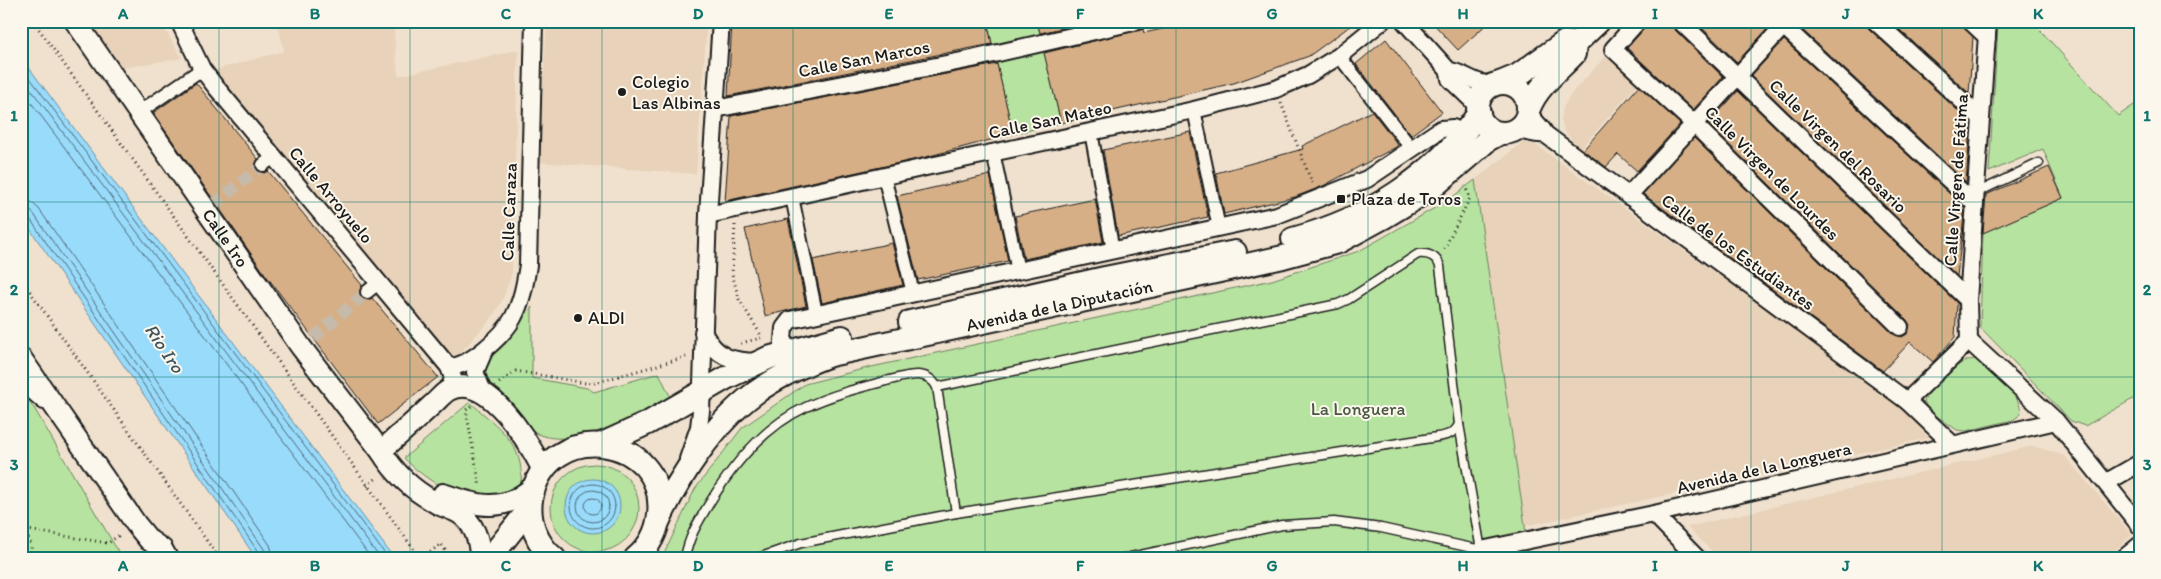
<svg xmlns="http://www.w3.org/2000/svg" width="2161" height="579" font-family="Itim,sans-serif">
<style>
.built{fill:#e8d2b9}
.green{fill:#b7e3a0;stroke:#6a805e}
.water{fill:#99dbfb;stroke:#678fa2}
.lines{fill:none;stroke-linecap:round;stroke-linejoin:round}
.shore{stroke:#4e6875;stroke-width:1}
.building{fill:#d6af87;stroke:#1c1c1c}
.pedestrian-tunnel{stroke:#c6baaa;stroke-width:12;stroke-dasharray:12 6;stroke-linecap:butt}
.service-casing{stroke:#1c1c1c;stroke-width:11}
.pedestrian-casing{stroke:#1c1c1c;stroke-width:16}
.minor-casing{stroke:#1c1c1c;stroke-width:20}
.tertiary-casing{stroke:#1c1c1c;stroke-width:24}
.secondary-casing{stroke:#1c1c1c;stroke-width:26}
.path{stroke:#1c1c1c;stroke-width:3;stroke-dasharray:1 4;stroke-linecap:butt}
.service{stroke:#fbf7ec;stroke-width:8}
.pedestrian{stroke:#fbf7ec;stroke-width:12}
.minor{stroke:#fbf7ec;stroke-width:16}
.tertiary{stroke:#fbf7ec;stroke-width:20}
.secondary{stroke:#fbf7ec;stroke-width:22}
.grid{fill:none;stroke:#0f766e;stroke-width:1;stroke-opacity:0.55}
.poi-dot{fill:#1c1c1c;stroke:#fbf7ec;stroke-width:2}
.labels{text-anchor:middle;stroke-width:4;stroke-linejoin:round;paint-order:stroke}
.street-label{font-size:18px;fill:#1c1c1c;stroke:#fbf7ec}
.poi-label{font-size:18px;fill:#1c1c1c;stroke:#fbf7ec;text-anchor:start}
.park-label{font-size:18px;fill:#4a5844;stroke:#fbf7ec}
.water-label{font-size:19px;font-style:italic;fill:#42555f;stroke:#fbf7ec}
.neatline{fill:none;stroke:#0f766e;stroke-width:2}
.grid-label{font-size:16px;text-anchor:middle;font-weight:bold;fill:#0f766e}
</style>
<rect width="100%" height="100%" fill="#f0e1ce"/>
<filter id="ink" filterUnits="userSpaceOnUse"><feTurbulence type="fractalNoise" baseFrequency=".02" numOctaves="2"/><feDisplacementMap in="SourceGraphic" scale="10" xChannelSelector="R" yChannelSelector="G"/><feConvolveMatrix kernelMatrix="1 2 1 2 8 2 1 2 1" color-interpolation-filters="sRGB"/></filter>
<g filter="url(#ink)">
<g class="built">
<path d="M 75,21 L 160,21 L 182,58 L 109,70 Z"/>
<path d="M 277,21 L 393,21 L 398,76 L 518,50 L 512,273 L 502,301 L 491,319 L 452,362 L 211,71 L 284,51 Z"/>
<path d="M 547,21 L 707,21 L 696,174 L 538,162 Z"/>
<path d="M 1605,57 L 1639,83 L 1580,149 L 1565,132 L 1561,120 L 1563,108 L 1571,94 Z"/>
<path d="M 1523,142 L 1536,145 L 1894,400 L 1929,438 L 1525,526 L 1475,180 Z"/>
<path d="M 2033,446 L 2065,456 L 2132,535 L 2106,558 L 1719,558 L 1687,527 Z"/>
</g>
<g class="green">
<path d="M 987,21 L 1037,21 L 1061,123 L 1013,134 Z"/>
<path d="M 2004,21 L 2032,21 L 2118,116 L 2140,101 L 2140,395 L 2085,426 L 2071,421 L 1980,327 L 1983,232 L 2063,198 L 2043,149 L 1989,172 L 1998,26 Z"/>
<path d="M 1475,180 L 1525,526 L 1528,558 L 662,558 L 695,489 L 742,428 L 805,384 L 867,368 L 1272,280 L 1359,251 L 1447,201 Z"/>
<path d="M 532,307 L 532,378 L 587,388 L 594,392 L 659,373 L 671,398 C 642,415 574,449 541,435 C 528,431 496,393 485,382 L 486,364 Z"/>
<path d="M 1975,359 C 1992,370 2021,393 2021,414 L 2013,420 L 1966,431 L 1957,430 L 1928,410 L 1924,401 C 1932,386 1957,360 1975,359 Z"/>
<path d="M 21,395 L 34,408 L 122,558 L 21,558 Z"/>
<path d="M 470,402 C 497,427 525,443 521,484 C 514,488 508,495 501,496 C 466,506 428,483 404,458 Z"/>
<circle cx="595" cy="508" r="44"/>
</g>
<g class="water">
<path d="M 21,57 L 394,558 L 256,558 L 21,216 Z"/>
<circle cx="593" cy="506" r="27"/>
</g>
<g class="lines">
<g class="shore">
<path d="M 21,66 L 388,558"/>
<path d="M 21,76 L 380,558"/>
<path d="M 21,89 L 371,558"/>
<path d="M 21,200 L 31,202 L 39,209 L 270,545 L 274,558"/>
<path d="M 21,208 L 28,209 L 33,213 L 264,549 L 266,558"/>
<path d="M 21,214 L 28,216 L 259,553 L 260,558"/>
<circle cx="593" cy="506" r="22"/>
<circle cx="593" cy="506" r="16"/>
<circle cx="593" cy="506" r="8"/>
</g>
</g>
<g class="building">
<path d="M 732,21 L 987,21 L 992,44 L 728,96 Z"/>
<path d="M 1037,21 L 1092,21 L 1040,33 Z"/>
<path d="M 1199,21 L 1357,21 L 1309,56 L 1234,83 L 1061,123 L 1044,53 L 1143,29 L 1144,33 Z"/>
<path d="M 1431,21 L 1490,21 L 1458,50 Z"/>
<path d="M 1651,21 L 1670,21 L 1673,28 L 1723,77 L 1693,110 L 1627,48 Z"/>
<path d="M 1695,21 L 1768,21 L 1770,26 L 1737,62 Z"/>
<path d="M 1799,21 L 1865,21 L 1868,28 L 1967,119 L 1969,122 L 1969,145 L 1966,182 L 1797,25 Z"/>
<path d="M 1890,21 L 1958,21 L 1973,37 L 1969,93 Z"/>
<path d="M 1386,39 L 1442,112 L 1411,135 L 1356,64 Z"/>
<path d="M 1784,40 L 1965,208 L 1957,276 L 1751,76 Z"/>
<path d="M 997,64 L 1013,134 L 922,158 L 725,201 L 731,116 Z"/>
<path d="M 196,83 L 258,159 L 255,166 L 257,170 L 264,173 L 268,171 L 362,285 L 359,293 L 361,297 L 368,300 L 372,298 L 438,377 L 378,424 L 265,274 L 153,113 Z"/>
<path d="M 1639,86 L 1680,124 L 1637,171 L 1618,154 L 1606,167 L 1583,150 Z"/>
<path d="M 1738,91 L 1957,303 L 1955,337 L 1933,362 L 1910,342 L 1883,371 L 1643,194 L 1694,138 L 1893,334 L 1902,337 L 1907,334 L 1910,325 L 1907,320 L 1708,124 Z"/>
<path d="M 1372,111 L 1398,145 L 1396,147 L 1323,186 L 1295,197 L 1224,214 L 1216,173 L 1303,149 L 1302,146 Z"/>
<path d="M 1190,132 L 1208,217 L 1118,236 L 1103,150 Z"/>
<path d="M 2049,167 L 2063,198 L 1983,233 L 1986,195 Z"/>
<path d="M 990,175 L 1008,261 L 918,280 L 897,196 Z"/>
<path d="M 1095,199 L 1103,242 L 1024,259 L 1015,216 Z"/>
<path d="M 788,219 L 806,306 L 765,316 L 745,229 Z"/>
<path d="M 892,243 L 903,285 L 822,303 L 813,260 Z"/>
</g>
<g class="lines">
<g class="pedestrian-tunnel">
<path d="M 213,205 L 263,165"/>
<path d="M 313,338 L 367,292"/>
</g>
<defs>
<g id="service">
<path d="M 1976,193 L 2039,163"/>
<path d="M 685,558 C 689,535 700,519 712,499 C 735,462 765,426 806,407 C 831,395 859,388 886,381 C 904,377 926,367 937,387 L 956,513"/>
<path d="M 758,558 L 801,543 L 956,513 L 1431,438 C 1442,436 1454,436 1459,424 L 1440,266 C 1436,256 1429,253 1418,254 L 1349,299 L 1338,304 L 937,387"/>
<path d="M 1126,558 L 1282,525 L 1334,522 L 1381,528 L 1481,550 L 1459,424"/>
</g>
<g id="pedestrian">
<path d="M 1339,56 L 1412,149"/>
<path d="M 1194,110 L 1219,228"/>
<path d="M 138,113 L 202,69"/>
<path d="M 1091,132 L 1113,251"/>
<path d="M 993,152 L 1018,271"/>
<path d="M 263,165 L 273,157"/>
<path d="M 884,176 L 913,293"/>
<path d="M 792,197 L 816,313"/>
<path d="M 367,292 L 378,283"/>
</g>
<g id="minor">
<path d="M 179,21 L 202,69 L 215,86 L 449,367 L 453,378 L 449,390"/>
<path d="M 1404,21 L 1449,71 C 1466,73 1476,86 1494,84"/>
<path d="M 1638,21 L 1613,49 L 1694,124 L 1900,327"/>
<path d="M 1680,21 L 1968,300"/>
<path d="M 1778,21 L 1975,204"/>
<path d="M 1875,21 L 1981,118"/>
<path d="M 1970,21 L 1987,37"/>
<path d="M 1449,71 L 1450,79 L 1478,106"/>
<path d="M 715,109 L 972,59 L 1138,21"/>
<path d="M 1528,110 C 1532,121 1541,125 1545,134 L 1907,401"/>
<path d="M 1514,131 C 1525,129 1534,136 1545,134"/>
<path d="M 1628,196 L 1788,21"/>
<path d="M 708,215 L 935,165 L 1194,110 L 1276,89 L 1308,75 L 1339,56 L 1382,21"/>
<path d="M 703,332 C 717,358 730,361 758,362"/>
<path d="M 1969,341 L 1968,300 L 1988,21"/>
<path d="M 484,351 L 475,372 L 484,394"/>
<path d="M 782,353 L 784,328 L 790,320 L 1277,215 L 1367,179 L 1441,129 L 1453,128 L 1464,133"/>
<path d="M 449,367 C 469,367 503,336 513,318 C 522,301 525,284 528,265 L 534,21"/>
<path d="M 21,381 L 44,401"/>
<path d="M 1952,444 L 1907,401 L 1969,341 L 2056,421 L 2140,526"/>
<path d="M 688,459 L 699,427 L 701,411 L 708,215 L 721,21"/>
<path d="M 2107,482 L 2140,463"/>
<path d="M 1654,514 L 1697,558"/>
<path d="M 1481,550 L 1654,514 L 2056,421"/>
<path d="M 2124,558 L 2140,545"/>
</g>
<g id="tertiary">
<path id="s1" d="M 75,21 L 301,347 L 381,451 C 394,472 411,489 433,501 C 440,506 450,508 457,512 C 474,521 480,541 480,558"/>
<path d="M 21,358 L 136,524 L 149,540 L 162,549 L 167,558"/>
<path d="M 381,451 C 398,436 415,421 432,405 C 437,401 443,393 449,390 C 487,370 529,443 543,470"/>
<path d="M 443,494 C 478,506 504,514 534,486"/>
</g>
<g id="secondary">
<circle cx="1503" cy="108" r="25"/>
<path d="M 1500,83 L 1517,76 L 1565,42 L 1575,44"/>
<path d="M 1529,108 C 1538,86 1558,71 1574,54 L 1575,44 L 1599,21"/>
<path d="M 1293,239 C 1368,219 1434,177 1479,113"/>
<path d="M 910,322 L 1105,278 L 1235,252"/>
<path d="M 602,444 L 648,423 L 726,378 L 768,358 L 842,337"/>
<path id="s2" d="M 658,522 C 679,477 714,423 755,393 C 778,376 803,365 830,355 L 1188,278 L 1283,257 L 1338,242 L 1384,217 L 1432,188 L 1489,139 L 1500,133"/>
<path d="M 490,558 L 530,508"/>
<path d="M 554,558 C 537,545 528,521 531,500 C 546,415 668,434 659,515 C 657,532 649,547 636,558"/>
</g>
</defs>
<use href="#service" class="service-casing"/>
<use href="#pedestrian" class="pedestrian-casing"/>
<use href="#minor" class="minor-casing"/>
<use href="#tertiary" class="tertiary-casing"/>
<use href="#secondary" class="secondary-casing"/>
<g class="path">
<path d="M 33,21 L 420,558"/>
<path d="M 1281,103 L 1312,183"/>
<path d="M 735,225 L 732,274 L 739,299 L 762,337"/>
<path d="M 1444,249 L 1470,198 L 1465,186"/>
<path d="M 21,279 L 219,558"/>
<path d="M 741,343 L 761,338"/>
<path d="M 499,383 L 516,371 L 591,384 L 686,357"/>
<path d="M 471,406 L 466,410 L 480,487"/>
<path d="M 367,486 L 378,477"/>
<path d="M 21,529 L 108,543 L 121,534"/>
<path d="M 21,531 C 31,538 34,547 28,558"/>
<path d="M 422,558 L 441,544 L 451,558"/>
</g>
<use href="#service" class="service"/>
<use href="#pedestrian" class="pedestrian"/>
<use href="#minor" class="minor"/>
<use href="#tertiary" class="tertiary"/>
<use href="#secondary" class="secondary"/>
</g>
</g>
<path class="grid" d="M 219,21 L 219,558M 410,21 L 410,558M 602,21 L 602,558M 793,21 L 793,558M 985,21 L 985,558M 1176,21 L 1176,558M 1368,21 L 1368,558M 1559,21 L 1559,558M 1751,21 L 1751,558M 1942,21 L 1942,558M 21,202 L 2140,202M 21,377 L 2140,377"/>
<g class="poi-dot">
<circle cx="622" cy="92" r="5"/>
<rect x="1336" y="194" width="10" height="10" rx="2.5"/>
<circle cx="578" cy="318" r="5"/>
</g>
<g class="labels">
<g class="street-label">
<text transform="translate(864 59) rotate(-11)" y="6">Calle San Marcos</text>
<text transform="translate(1050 120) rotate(-12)" y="6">Calle San Mateo</text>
<text transform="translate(1838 146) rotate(44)" y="6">Calle Virgen del Rosario</text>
<text transform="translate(1772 173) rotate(45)" y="6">Calle Virgen de Lourdes</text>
<text transform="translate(1956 180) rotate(-86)" y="6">Calle Virgen de Fátima</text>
<text transform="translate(331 195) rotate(50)" y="6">Calle Arroyuelo</text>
<text transform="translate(509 212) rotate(-88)" y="6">Calle Caraza</text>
<text dy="6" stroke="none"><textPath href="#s1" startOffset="264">Calle Iro</textPath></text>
<text transform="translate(1738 252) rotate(36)" y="6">Calle de los Estudiantes</text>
<text dy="6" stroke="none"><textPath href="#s2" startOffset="482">Avenida de la Diputación</textPath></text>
<text transform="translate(1764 468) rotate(-13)" y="6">Avenida de la Longuera</text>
</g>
<g class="poi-label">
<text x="632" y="88">Colegio<tspan x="632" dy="21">Las Albinas</tspan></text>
<text x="1351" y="205">Plaza de Toros</text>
<text x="588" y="324">ALDI</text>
</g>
<g class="park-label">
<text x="1358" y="415">La Longuera</text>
</g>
<g class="water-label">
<text transform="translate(165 348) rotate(56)" y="7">Rio Iro</text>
</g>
</g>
<rect width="2161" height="579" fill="none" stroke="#fbf7ec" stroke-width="55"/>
<rect x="28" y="28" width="2106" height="524" class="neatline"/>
<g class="grid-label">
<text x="123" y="19">A</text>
<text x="315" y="19">B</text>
<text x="506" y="19">C</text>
<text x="698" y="19">D</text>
<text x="889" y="19">E</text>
<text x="1080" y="19">F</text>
<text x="1272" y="19">G</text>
<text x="1463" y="19">H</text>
<text x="1655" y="19">I</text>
<text x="1846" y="19">J</text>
<text x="2038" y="19">K</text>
<text x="14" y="121">1</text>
<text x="2147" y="121">1</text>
<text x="14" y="295">2</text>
<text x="2147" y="295">2</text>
<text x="14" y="470">3</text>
<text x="2147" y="470">3</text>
<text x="123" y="571">A</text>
<text x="315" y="571">B</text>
<text x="506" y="571">C</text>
<text x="698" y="571">D</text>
<text x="889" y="571">E</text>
<text x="1080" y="571">F</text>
<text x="1272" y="571">G</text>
<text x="1463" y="571">H</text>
<text x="1655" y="571">I</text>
<text x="1846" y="571">J</text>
<text x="2038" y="571">K</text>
</g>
</svg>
